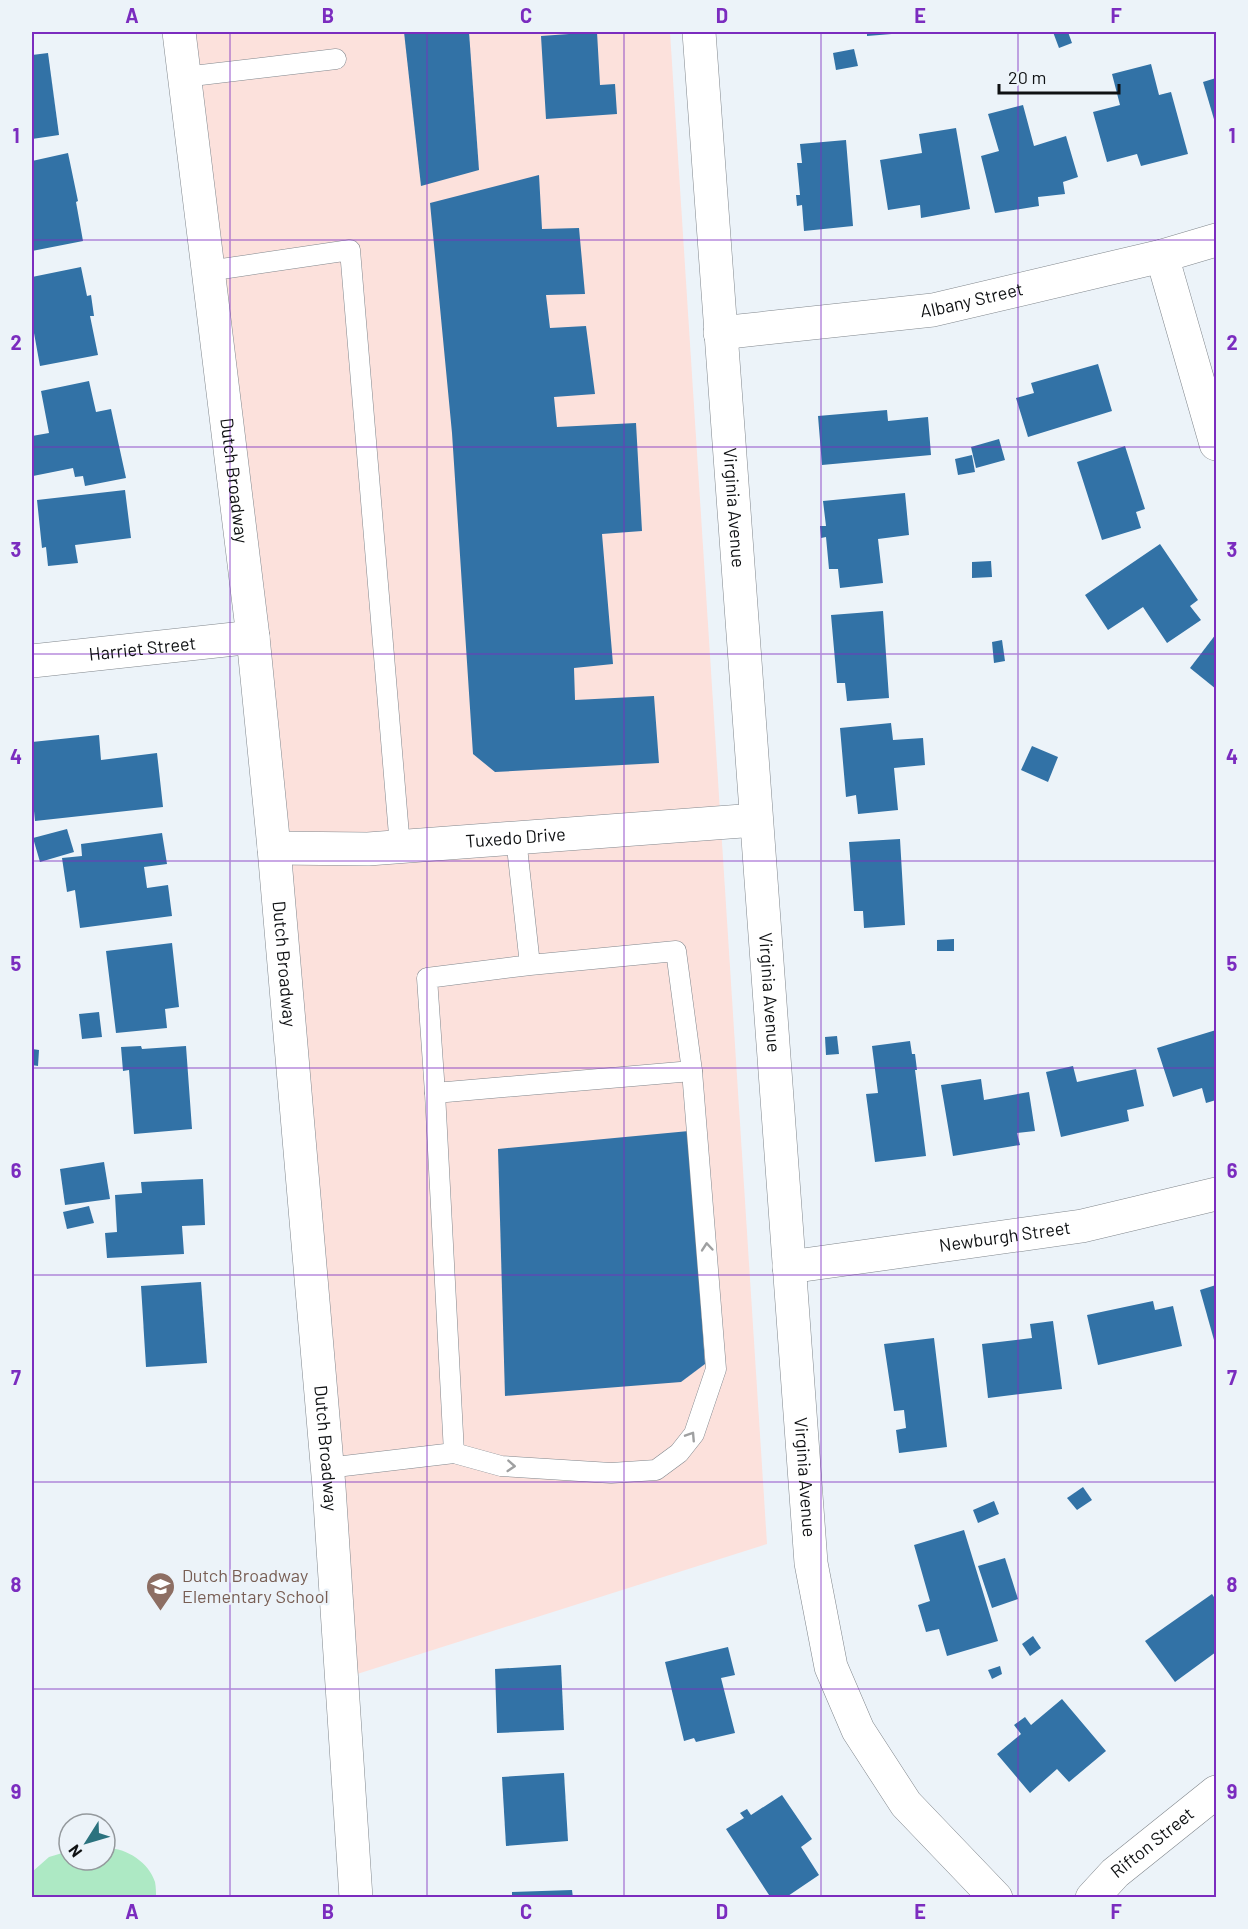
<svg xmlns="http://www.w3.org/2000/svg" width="1248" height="1929" font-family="Barlow,sans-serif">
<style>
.commercial{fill:#fce1dc}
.pitch{fill:#ade9c4}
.building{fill:#3272a6}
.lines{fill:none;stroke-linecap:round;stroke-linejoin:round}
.service-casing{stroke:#81878d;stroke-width:21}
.minor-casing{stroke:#81878d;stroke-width:34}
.secondary-casing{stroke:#81878d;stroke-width:34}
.service{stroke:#fff;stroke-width:20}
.minor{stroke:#fff;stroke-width:33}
.secondary{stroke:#fff;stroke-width:33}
.oneway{stroke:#9fa0a1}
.grid{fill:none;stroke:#7b2cbf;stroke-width:1.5;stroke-opacity:0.55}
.labels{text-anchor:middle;stroke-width:5;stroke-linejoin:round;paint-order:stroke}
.street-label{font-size:18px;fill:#0f1113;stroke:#ecf3f9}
.education-label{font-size:18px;fill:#785e54;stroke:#ecf3f9;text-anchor:start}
.neatline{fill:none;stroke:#7b2cbf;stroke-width:2}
.grid-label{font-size:20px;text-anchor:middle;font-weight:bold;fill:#7b2cbf}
</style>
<rect width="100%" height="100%" fill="#ecf3f9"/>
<path class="commercial" d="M 191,32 L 670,32 L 767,1544 L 354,1675 Z"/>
<path class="pitch" d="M 105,1848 C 125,1847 149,1862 155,1882 C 156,1887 156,1893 156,1897 L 32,1897 L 32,1872 L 49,1857 L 69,1851 L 69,1860 L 105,1860 Z"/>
<g class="building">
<path d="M 404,32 L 469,32 L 479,170 L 421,186 Z"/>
<path d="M 597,32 L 600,85 L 615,84 L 617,114 L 546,119 L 541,36 Z"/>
<path d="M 867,32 L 904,32 L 904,33 L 867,36 Z"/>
<path d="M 1053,32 L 1068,32 L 1072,43 L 1059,48 Z"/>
<path d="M 854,49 L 858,66 L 836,70 L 833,53 Z"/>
<path d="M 48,53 L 59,135 L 32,139 L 32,55 Z"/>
<path d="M 1151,64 L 1159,95 L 1171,92 L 1188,154 L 1141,166 L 1137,154 L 1107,162 L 1093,112 L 1120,105 L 1112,74 Z"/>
<path d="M 1216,78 L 1216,126 L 1203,82 Z"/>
<path d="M 1023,105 L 1034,146 L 1066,136 L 1078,177 L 1063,182 L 1065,194 L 1038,197 L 1039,206 L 995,213 L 981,156 L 999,151 L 988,114 Z"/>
<path d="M 956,128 L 970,209 L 921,218 L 920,205 L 888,210 L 880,160 L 922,153 L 919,134 Z"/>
<path d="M 846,140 L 853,226 L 804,231 L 802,205 L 797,206 L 796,195 L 800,195 L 797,163 L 802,163 L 800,144 Z"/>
<path d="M 68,153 L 78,201 L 76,202 L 83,241 L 32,251 L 32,161 Z"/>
<path d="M 539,175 L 542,229 L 579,228 L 585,294 L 546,295 L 550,328 L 586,326 L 595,394 L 554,397 L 557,427 L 636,423 L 642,531 L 602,534 L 613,664 L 574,668 L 575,700 L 654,696 L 659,763 L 495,772 L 473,754 L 452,433 L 430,203 Z"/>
<path d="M 81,267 L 87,296 L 91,295 L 94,316 L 90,316 L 98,355 L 40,366 L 32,322 L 32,277 Z"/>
<path d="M 1098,364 L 1112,411 L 1028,437 L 1016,398 L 1034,393 L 1031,383 Z"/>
<path d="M 89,381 L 96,412 L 111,409 L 126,478 L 85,486 L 83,476 L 75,477 L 73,468 L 33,476 L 32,436 L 49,433 L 41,391 Z"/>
<path d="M 887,410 L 888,421 L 928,417 L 931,455 L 822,465 L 818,416 Z"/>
<path d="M 999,439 L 1005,460 L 976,468 L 971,447 Z"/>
<path d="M 1125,446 L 1145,509 L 1136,512 L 1141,528 L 1102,540 L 1077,462 Z"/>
<path d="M 972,455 L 975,472 L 958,475 L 955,459 Z"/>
<path d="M 125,490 L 131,538 L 75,545 L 78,563 L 48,566 L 46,547 L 42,548 L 37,500 Z"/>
<path d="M 905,493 L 909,535 L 878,539 L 883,583 L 840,588 L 838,569 L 829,569 L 826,537 L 821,538 L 820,526 L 826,526 L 823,501 Z"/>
<path d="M 1160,544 L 1198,600 L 1190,606 L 1201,620 L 1167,643 L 1143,607 L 1108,630 L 1085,595 Z"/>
<path d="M 991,561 L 992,577 L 972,578 L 972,562 Z"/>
<path d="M 883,611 L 889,698 L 847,701 L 845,683 L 837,683 L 831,615 Z"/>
<path d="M 1216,634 L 1216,689 L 1190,668 Z"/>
<path d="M 1002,640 L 1005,661 L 994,663 L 992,642 Z"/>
<path d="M 891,723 L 893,740 L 923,738 L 925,765 L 894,768 L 898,810 L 858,814 L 856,795 L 846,797 L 840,728 Z"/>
<path d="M 99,735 L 101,760 L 157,753 L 163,807 L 35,821 L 32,791 L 32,742 Z"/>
<path d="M 1032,746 L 1058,757 L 1048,782 L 1021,770 Z"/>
<path d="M 67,829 L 74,852 L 40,862 L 33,838 Z"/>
<path d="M 162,833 L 167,864 L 144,867 L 147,888 L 168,885 L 172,916 L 80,928 L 75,890 L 67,892 L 62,858 L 82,856 L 81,844 Z"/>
<path d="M 900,839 L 905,925 L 864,928 L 863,911 L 854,911 L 849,842 Z"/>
<path d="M 954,939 L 954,951 L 937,951 L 937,940 Z"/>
<path d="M 172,943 L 179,1007 L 165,1009 L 167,1028 L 116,1033 L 106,951 Z"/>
<path d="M 99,1012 L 102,1037 L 82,1039 L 79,1014 Z"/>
<path d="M 1216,1030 L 1216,1100 L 1206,1103 L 1202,1088 L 1173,1097 L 1157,1048 Z"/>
<path d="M 837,1036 L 839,1054 L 826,1055 L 825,1037 Z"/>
<path d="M 910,1041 L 912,1054 L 915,1054 L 917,1070 L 915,1070 L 926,1156 L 875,1162 L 866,1094 L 878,1093 L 872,1046 Z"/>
<path d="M 141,1046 L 142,1049 L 186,1046 L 192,1129 L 134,1134 L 129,1070 L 123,1071 L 121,1047 Z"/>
<path d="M 32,1049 L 39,1050 L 38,1066 L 32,1065 Z"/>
<path d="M 1073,1066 L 1077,1082 L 1136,1069 L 1144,1106 L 1127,1110 L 1129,1121 L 1061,1137 L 1046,1072 Z"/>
<path d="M 981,1079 L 984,1100 L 1029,1092 L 1035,1131 L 1017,1133 L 1020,1145 L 953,1156 L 941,1085 Z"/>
<path d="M 689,1131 L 705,1364 L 681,1382 L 505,1396 L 498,1149 Z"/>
<path d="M 104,1162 L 110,1199 L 65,1205 L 60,1169 Z"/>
<path d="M 203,1179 L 205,1225 L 182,1226 L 184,1254 L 107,1258 L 105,1233 L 117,1232 L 115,1195 L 142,1193 L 141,1182 Z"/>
<path d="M 89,1206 L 94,1223 L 67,1229 L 63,1212 Z"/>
<path d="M 201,1282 L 207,1363 L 146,1367 L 141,1286 Z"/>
<path d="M 1216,1285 L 1216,1340 L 1214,1340 L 1200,1290 Z"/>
<path d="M 1153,1301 L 1155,1310 L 1173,1306 L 1182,1346 L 1098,1365 L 1087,1315 Z"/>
<path d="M 1053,1321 L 1062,1389 L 988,1398 L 982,1344 L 1032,1338 L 1030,1324 Z"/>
<path d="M 934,1338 L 947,1447 L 899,1453 L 896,1430 L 906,1428 L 904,1410 L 894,1411 L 884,1344 Z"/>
<path d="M 1083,1487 L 1092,1500 L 1077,1510 L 1067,1498 Z"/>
<path d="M 994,1501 L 999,1514 L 978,1523 L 973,1510 Z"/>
<path d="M 964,1530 L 998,1641 L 947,1656 L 939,1629 L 926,1632 L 918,1605 L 930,1601 L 914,1545 Z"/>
<path d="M 1005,1558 L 1018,1599 L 992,1608 L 978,1566 Z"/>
<path d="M 1212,1594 L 1216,1600 L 1216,1652 L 1175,1682 L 1145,1641 Z"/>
<path d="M 1033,1636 L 1041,1648 L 1030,1656 L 1022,1644 Z"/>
<path d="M 728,1647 L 735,1675 L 721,1678 L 735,1733 L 696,1742 L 694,1738 L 684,1741 L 665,1662 Z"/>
<path d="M 561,1665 L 564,1730 L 497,1733 L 495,1669 Z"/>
<path d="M 1000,1666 L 1002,1674 L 992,1679 L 988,1670 Z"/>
<path d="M 1062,1699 L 1106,1751 L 1069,1782 L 1057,1769 L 1030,1793 L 997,1754 L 1021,1734 L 1014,1725 L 1025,1717 L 1031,1725 Z"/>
<path d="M 564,1773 L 568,1841 L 506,1846 L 502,1777 Z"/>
<path d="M 782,1795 L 812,1839 L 801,1847 L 819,1875 L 785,1898 L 771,1898 L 726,1829 L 744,1818 L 740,1813 L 747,1809 L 751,1815 Z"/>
<path d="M 572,1890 L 573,1898 L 512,1898 L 512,1892 Z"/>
</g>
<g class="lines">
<defs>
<g id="service">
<path d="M 184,77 L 336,59"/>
<path d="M 208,271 L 350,250 L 400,847"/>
<path d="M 516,838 L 530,965 L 676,951 L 692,1071 L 435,1093 L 427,978 L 530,965"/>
<path d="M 435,1093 L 454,1453"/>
<path d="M 327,1468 L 454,1453 L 501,1466 L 611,1473 L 656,1470 L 679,1453 L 694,1434 L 716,1369 L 692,1071"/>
</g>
<g id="minor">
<path id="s1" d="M 699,32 L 811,1563 L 831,1667 L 858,1730 L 906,1804 L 996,1898"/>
<path d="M 1162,256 L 1216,444"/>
<path id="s2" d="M 720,333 L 933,310 L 1162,256 L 1216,240"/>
<path id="s3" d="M 32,661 L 253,637"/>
<path id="s4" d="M 274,848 L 368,849 L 756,820"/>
<path id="s5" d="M 789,1267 L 1082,1226 L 1216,1194"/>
<path id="s6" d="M 1092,1898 L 1115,1873 L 1216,1792"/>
</g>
<g id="secondary">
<path id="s7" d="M 179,32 L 253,637 L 274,848 L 329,1487 L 356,1898"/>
</g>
</defs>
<use href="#service" class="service-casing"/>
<use href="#minor" class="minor-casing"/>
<use href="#secondary" class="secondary-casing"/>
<use href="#service" class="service"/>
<use href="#minor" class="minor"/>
<use href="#secondary" class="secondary"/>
</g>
<defs><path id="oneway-chevron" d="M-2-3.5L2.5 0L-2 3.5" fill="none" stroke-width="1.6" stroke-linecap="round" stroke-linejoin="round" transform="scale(1.5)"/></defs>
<g class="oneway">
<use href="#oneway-chevron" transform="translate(707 1247) rotate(-95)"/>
<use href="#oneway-chevron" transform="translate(691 1436) rotate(-57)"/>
<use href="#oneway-chevron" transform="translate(511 1466) rotate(4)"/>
</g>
<path class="grid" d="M 230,32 L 230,1898M 427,32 L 427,1898M 624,32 L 624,1898M 821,32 L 821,1898M 1018,32 L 1018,1898M 32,240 L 1216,240M 32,447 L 1216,447M 32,654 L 1216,654M 32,861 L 1216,861M 32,1068 L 1216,1068M 32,1275 L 1216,1275M 32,1482 L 1216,1482M 32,1689 L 1216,1689"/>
<defs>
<symbol id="school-pin" viewBox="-11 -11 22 30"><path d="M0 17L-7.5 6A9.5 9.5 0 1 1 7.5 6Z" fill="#8d6e63" stroke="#ecf3f9"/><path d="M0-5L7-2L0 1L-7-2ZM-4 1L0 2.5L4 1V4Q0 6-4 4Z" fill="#fff"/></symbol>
</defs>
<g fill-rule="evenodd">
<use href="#school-pin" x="144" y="1570" width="33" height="45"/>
</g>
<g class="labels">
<g class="street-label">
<text dy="6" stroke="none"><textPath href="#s2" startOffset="254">Albany Street</textPath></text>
<text dy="6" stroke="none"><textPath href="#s7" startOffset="452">Dutch Broadway</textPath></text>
<text dy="6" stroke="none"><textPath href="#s1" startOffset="477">Virginia Avenue</textPath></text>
<text dy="6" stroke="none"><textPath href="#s3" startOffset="111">Harriet Street</textPath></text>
<text dy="6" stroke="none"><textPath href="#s4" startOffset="242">Tuxedo Drive</textPath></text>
<text dy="6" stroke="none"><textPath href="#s7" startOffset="938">Dutch Broadway</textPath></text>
<text dy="6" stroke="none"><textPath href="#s1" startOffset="963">Virginia Avenue</textPath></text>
<text dy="6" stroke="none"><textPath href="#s5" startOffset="218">Newburgh Street</textPath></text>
<text dy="6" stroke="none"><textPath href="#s7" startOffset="1424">Dutch Broadway</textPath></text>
<text dy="6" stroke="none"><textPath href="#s1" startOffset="1449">Virginia Avenue</textPath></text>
<text dy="6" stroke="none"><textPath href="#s6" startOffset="82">Rifton Street</textPath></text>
</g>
<g class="education-label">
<text x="182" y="1582">Dutch Broadway<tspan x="182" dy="21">Elementary School</tspan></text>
</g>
</g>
<rect width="1248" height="1929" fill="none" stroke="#ecf3f9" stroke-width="66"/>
<g transform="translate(87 1842) rotate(233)"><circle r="28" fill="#ecf3f9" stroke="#94999d" stroke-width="1.5"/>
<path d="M0-4.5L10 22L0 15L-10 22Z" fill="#2b727e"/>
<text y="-9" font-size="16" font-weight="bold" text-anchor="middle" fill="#0f1113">N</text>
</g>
<path d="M999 84v9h120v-9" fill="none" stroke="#0f1113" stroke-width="3"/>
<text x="1008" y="84" font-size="18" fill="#0f1113" stroke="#ecf3f9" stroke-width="4.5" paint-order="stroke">20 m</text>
<rect x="33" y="33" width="1182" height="1863" class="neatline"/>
<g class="grid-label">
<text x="132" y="23">A</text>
<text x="328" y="23">B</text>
<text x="526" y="23">C</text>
<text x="722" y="23">D</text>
<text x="920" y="23">E</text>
<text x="1116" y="23">F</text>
<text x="16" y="143">1</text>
<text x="1232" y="143">1</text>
<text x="16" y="350">2</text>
<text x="1232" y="350">2</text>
<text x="16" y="557">3</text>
<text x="1232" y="557">3</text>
<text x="16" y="764">4</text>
<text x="1232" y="764">4</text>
<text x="16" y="971">5</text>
<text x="1232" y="971">5</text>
<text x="16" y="1178">6</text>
<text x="1232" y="1178">6</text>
<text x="16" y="1385">7</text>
<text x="1232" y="1385">7</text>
<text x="16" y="1592">8</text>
<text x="1232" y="1592">8</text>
<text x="16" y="1799">9</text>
<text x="1232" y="1799">9</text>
<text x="132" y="1919">A</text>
<text x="328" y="1919">B</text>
<text x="526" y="1919">C</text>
<text x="722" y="1919">D</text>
<text x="920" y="1919">E</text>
<text x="1116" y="1919">F</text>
</g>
</svg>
